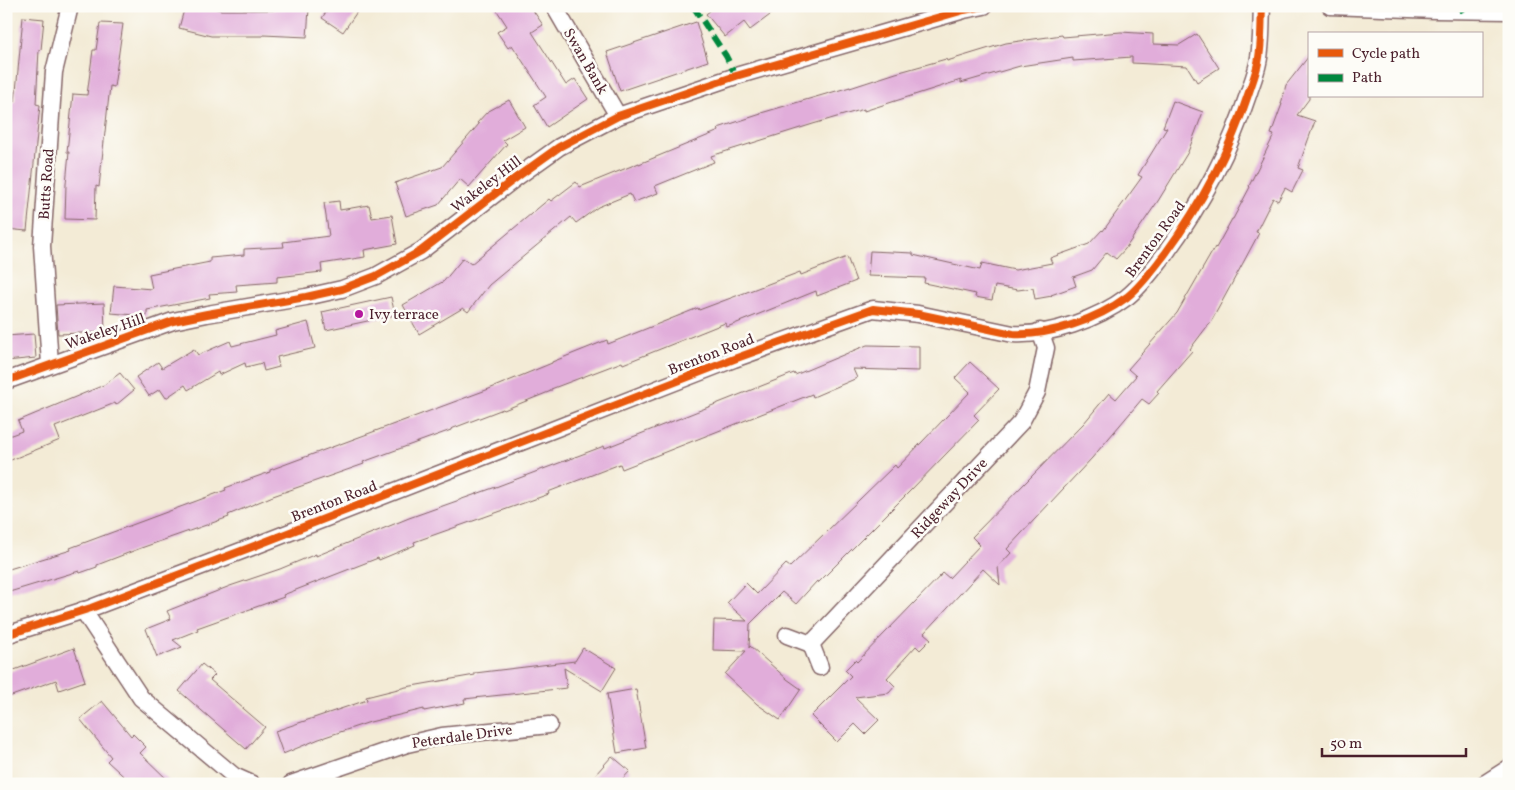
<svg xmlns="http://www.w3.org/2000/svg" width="1515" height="790" font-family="Vollkorn,serif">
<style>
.building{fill:#e1adda}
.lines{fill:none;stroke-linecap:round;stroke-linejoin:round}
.minor-casing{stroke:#856667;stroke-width:19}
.minor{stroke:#fff;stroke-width:16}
.quiet{stroke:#00873e;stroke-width:6;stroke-dasharray:12 6;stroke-linecap:butt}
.cycleway-casing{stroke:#fdfcf7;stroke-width:11}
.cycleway{stroke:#e8590c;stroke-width:8}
.poi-dot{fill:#b5179e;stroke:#fdfcf7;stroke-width:2}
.labels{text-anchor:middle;stroke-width:5;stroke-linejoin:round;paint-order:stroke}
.street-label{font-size:15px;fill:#4a1f2b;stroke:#fdfcf7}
.poi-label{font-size:15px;fill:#4a1f2b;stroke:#fdfcf7;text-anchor:start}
</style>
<rect width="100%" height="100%" fill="#fdfcf7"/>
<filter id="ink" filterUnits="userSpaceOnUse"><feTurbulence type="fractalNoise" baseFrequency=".02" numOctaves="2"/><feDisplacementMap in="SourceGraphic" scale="10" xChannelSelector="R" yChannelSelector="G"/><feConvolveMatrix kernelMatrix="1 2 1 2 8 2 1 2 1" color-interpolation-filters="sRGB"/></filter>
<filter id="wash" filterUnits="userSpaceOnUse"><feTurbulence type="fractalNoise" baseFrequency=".0096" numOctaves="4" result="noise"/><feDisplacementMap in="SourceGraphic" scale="20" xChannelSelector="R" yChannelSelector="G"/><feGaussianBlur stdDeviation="1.12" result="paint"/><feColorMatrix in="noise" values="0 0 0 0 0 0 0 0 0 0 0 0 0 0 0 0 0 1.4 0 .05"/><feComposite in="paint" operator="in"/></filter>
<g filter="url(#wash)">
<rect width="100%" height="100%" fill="#f3ebd6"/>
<g id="blocks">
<g class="building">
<path d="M 185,6 L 206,6 L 221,10 L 274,10 L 274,7 L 309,9 L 307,37 L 263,35 L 263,36 L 211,36 L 179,28 Z"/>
<path d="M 330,6 L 361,6 L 343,32 L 322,18 Z"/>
<path d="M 494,6 L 530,6 L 543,25 L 532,32 L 566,85 L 575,79 L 588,99 L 547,127 L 534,105 L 546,97 L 512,45 L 508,48 L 497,32 L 507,26 Z"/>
<path d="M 716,6 L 782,6 L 750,30 L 744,22 L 725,37 L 706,14 Z"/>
<path d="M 23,17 L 44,19 L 41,50 L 39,50 L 36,104 L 40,105 L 27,231 L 6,229 L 6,119 L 8,101 L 15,102 Z"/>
<path d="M 696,22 L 708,61 L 620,91 L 607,52 Z"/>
<path d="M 100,23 L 123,24 L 114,87 L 110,86 L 99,187 L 96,186 L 95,220 L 65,219 L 66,184 L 69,152 L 67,152 L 73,94 L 87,95 L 93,50 L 96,50 Z"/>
<path d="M 1121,32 L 1153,34 L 1153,44 L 1179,45 L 1197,34 L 1219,68 L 1197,82 L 1187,66 L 1132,63 L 1132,57 L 1073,61 L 1073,58 L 1020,66 L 961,83 L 961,80 L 864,111 L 864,109 L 813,124 L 711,156 L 714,162 L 655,186 L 658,193 L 634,202 L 630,194 L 598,207 L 576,223 L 571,217 L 489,285 L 468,312 L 463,308 L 419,334 L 403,305 L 444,281 L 463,258 L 471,264 L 549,199 L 551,201 L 576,182 L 580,187 L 639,163 L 639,164 L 719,131 L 718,128 L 761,114 L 761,113 L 850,87 L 850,88 L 896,73 L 946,59 L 947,61 L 1006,43 L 1062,35 L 1063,37 Z"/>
<path d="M 1309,56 L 1309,99 L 1297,115 L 1315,121 L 1298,168 L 1303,170 L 1292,192 L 1285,188 L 1278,201 L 1273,198 L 1256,232 L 1259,233 L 1243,263 L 1212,320 L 1190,349 L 1192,351 L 1157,391 L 1159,393 L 1149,404 L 1142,399 L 1092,458 L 1007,549 L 1011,553 L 998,567 L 1000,585 L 983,569 L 924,633 L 931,639 L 920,650 L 916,646 L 887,678 L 895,686 L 889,693 L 855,697 L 879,720 L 865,734 L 855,724 L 837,742 L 811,716 L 851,676 L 845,670 L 855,660 L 857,662 L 943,573 L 949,578 L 980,545 L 972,537 L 1084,423 L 1109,393 L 1116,399 L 1136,376 L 1128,369 L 1177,313 L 1215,247 L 1216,248 L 1232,219 L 1233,219 L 1250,187 L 1249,186 L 1274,135 L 1271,134 L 1282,104 L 1281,104 L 1286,85 Z"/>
<path d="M 509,100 L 525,127 L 503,140 L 507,144 L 469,187 L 460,179 L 438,205 L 406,216 L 395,183 L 442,167 L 479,124 L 477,123 L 487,112 Z"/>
<path d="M 1173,101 L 1203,112 L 1188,152 L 1158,201 L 1125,249 L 1116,259 L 1107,252 L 1092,270 L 1073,277 L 1076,286 L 1051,295 L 1052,296 L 1035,299 L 1033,288 L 1018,290 L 995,286 L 992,300 L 975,297 L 976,294 L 924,283 L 925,278 L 868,276 L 870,251 L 913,253 L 913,255 L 980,270 L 982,263 L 1015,270 L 1052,263 L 1050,258 L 1089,244 L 1102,230 L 1103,231 L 1142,177 L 1138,175 L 1167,128 L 1163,127 Z"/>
<path d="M 339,201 L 340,210 L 369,205 L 372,218 L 392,215 L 397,244 L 364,250 L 365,257 L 321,264 L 322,272 L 277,277 L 277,282 L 236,285 L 237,292 L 209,294 L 210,298 L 147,310 L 147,316 L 111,313 L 114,286 L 152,289 L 149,274 L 210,262 L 210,258 L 244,255 L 244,249 L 284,247 L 283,242 L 329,236 L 324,203 Z"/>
<path d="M 847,257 L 856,281 L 817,296 L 816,291 L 727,327 L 725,323 L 623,364 L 622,362 L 551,389 L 551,391 L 504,410 L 503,409 L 451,429 L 451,430 L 363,462 L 364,464 L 273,496 L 228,515 L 229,517 L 141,548 L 97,565 L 97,567 L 80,573 L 79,571 L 6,593 L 6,570 L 71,550 L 70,548 L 226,490 L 225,488 L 270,472 L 270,470 L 489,389 L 552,363 L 552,362 L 607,340 L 608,344 L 698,308 L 699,310 L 800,272 L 801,275 Z"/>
<path d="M 391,297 L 395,315 L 326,330 L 322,312 Z"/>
<path d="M 104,303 L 105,332 L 58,334 L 56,305 Z"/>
<path d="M 308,322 L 315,348 L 277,357 L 279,367 L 264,371 L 262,363 L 246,367 L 245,363 L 219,375 L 218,372 L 188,390 L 185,385 L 166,398 L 160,389 L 149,396 L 136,377 L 158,362 L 162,368 L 194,349 L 198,355 L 230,341 L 232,346 L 276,335 L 275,331 Z"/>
<path d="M 34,334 L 36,358 L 6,361 L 6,336 Z"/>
<path d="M 867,345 L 919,346 L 919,371 L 853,369 L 857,378 L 813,397 L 812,394 L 622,469 L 620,464 L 548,492 L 549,494 L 414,542 L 415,545 L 379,560 L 378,558 L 283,595 L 284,597 L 197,628 L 198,630 L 173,640 L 182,647 L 157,657 L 146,629 L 171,619 L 167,611 L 230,586 L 280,569 L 316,554 L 316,556 L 409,518 L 493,488 L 604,446 L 605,448 L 794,373 L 795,375 Z"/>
<path d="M 970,362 L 999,389 L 974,415 L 979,420 L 910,491 L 818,583 L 817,581 L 796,604 L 782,592 L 750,624 L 749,648 L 750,646 L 787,679 L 801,689 L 780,720 L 757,704 L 725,674 L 746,651 L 713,650 L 714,620 L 747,621 L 727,603 L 746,583 L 757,594 L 786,564 L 790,567 L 895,465 L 897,468 L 970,392 L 955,378 Z"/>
<path d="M 120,373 L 134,390 L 116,405 L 115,403 L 55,427 L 60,440 L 6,462 L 6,437 L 22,431 L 18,421 L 104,385 Z"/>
<path d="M 74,648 L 85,681 L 59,690 L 56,680 L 6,698 L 6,673 Z"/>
<path d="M 583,648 L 616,668 L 602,691 L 564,668 L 567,688 L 464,699 L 465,703 L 424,711 L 424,709 L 370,722 L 319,739 L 283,754 L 275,731 L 367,700 L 366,697 L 406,687 L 475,675 L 475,673 L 575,661 Z"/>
<path d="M 202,664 L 215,675 L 210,680 L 265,727 L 246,749 L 179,691 Z"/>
<path d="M 636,689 L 646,748 L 617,753 L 607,694 Z"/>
<path d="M 102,701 L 131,736 L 133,734 L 146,747 L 140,753 L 172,784 L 132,784 L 107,761 L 111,757 L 80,719 Z"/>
<path d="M 612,756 L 630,771 L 618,784 L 587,784 Z"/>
</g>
</g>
</g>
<g filter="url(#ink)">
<use href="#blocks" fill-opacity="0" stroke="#856667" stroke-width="1"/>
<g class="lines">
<defs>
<g id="minor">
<path d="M 554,6 L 618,116"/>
<path d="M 1330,6 L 1436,10 L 1509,11"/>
<path d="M 50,364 L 42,246 L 54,72 L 70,6"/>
<path d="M 6,381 L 173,321 L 207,314 L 306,297 L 342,289 L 376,276 L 421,251 L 517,177 L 559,147 L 618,116 L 736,76 L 964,10 L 984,6"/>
<path d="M 83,610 L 141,698 L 234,776 L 252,784"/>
<path d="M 6,635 L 91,608 L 257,545 L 734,359 L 873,309 L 918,314 L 1013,334 C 1050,336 1098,319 1127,297 C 1142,285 1153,269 1165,254 C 1201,205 1230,150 1249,92 C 1252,83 1256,73 1258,63 C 1262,45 1261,25 1262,6"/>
<path d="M 787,635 L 811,644 L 820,667"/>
<path d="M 811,644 L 1021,422 L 1037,392 L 1046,348 L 1040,331"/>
<path d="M 291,784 L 407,744 L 442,736 L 549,725"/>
<path d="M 1484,784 L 1509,768"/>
</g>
</defs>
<use href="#minor" class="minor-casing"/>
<use href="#minor" class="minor"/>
<g class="quiet">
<path d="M 693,6 L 726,56 L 736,76"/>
<path d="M 1459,11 L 1467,6"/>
</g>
<defs>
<g id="cycleway">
<path d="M 6,381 L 173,321 L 207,314 L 306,297 L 342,289 L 376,276 L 421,251 L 517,177 L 559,147 L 618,116 L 736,76 L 964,10 L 984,6"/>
<path d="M 6,635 L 91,608 L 257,545 L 734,359 L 873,309 L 918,314 L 1013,334 C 1050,336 1098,319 1127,297 C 1142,285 1153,269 1165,254 C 1201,205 1230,150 1249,92 C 1252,83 1256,73 1258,63 C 1262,45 1261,25 1262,6"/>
</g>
</defs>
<use href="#cycleway" class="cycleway-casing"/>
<use href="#cycleway" class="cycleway"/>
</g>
</g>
<circle class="poi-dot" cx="359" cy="314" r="5"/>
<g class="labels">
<g class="street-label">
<text transform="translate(586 61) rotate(60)" y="5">Swan Bank</text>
<text transform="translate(46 184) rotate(-86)" y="5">Butts Road</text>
<text transform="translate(486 184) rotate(-37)" y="5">Wakeley Hill</text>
<text transform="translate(1155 239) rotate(-54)" y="5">Brenton Road</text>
<text transform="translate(105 331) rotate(-19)" y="5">Wakeley Hill</text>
<text transform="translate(711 354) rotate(-21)" y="5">Brenton Road</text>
<text transform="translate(949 498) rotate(-47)" y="5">Ridgeway Drive</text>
<text transform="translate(334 501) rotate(-21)" y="5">Brenton Road</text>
<text transform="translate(462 736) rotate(-8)" y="5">Peterdale Drive</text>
</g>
<g class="poi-label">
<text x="369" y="319">Ivy terrace</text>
</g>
</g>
<rect width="1515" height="790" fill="none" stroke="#fdfcf7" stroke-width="25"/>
<rect x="1308" y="32" width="175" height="65" fill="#fdfcf7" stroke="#b5a4a5"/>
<rect x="1318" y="49" width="25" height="8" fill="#e8590c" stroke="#b5a4a5"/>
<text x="1352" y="58" font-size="15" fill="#4a1f2b">Cycle path</text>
<rect x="1318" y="74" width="25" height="8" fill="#00873e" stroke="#b5a4a5"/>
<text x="1352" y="82" font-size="15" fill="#4a1f2b">Path</text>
<path d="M1322 748v8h144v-8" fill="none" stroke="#4a1f2b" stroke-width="2.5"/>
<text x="1330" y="748" font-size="15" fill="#4a1f2b" stroke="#fdfcf7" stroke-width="4" paint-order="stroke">50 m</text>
</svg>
